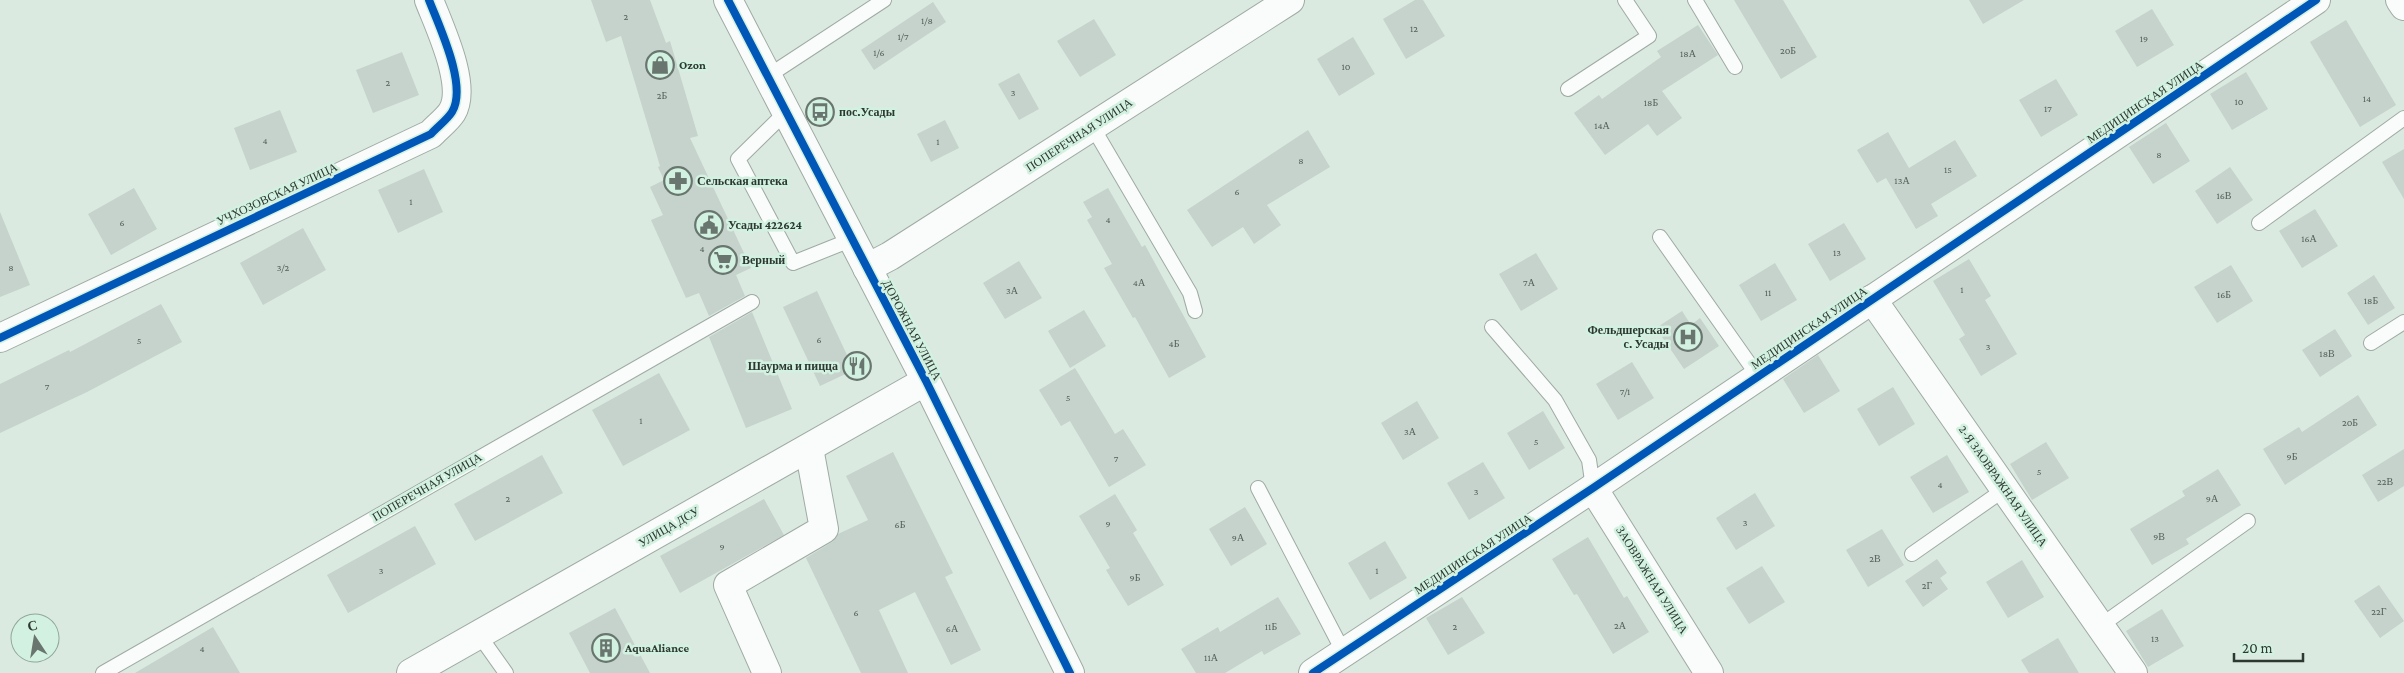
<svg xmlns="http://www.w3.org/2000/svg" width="2404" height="673" font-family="'Crimson Pro',serif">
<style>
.building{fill:#c6d2cc}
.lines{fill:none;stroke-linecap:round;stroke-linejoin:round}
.lane-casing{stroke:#9faba4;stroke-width:16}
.street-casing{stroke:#9faba4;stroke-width:30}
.secondary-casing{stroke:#9faba4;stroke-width:30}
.lane{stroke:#f9fcfa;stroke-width:14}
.street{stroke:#f9fcfa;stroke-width:28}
.secondary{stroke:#f9fcfa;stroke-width:28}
.cycleway-casing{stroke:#d3f1e0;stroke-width:11}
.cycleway{stroke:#0057b8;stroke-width:8}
.labels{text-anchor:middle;stroke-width:5;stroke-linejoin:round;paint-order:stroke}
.number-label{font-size:10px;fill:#546059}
.poi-label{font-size:12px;font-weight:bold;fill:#2c3831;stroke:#d3f1e0;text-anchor:start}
.street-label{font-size:12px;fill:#2c3831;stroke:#d3f1e0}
</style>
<rect width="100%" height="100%" fill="#daeae1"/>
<g class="building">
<path d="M 591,0 L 650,0 L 666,43 L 670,41 L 698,136 L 690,138 L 751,268 L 736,275 L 745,296 L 709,316 L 699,293 L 686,298 L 651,220 L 663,215 L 650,187 L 664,180 L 658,167 L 660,166 L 621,36 L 606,42 Z"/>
<path d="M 1415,0 L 1423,0 L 1445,36 L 1406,59 L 1383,19 Z"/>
<path d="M 1734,0 L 1783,0 L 1817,57 L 1781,79 Z"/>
<path d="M 1969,0 L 2024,0 L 1983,24 Z"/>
<path d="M 933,2 L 946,22 L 874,70 L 861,50 Z"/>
<path d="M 2152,9 L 2174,45 L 2137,67 L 2115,31 Z"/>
<path d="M 1094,19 L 1116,55 L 1080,77 L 1057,41 Z"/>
<path d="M 2346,20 L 2396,105 L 2360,127 L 2310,42 Z"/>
<path d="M 1698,25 L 1718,55 L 1662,91 L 1682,118 L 1657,136 L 1648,124 L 1605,155 L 1574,113 L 1599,95 L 1602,99 L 1661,57 L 1657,51 Z"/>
<path d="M 1353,37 L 1375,74 L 1339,96 L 1317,59 Z"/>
<path d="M 402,52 L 419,95 L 373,113 L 356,70 Z"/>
<path d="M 2246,72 L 2268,109 L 2232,130 L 2210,94 Z"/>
<path d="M 1019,73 L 1039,109 L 1019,120 L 998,84 Z"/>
<path d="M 2056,79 L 2078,115 L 2041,137 L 2019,100 Z"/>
<path d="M 280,110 L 297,152 L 250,170 L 234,128 Z"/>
<path d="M 945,120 L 959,148 L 931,162 L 917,134 Z"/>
<path d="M 2166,123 L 2190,161 L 2153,184 L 2129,147 Z"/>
<path d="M 1308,130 L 1330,167 L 1267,205 L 1281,225 L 1254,244 L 1243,227 L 1212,247 L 1187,210 Z"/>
<path d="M 1888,132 L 1909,168 L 1955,140 L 1977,176 L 1931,204 L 1938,216 L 1916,229 L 1886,178 L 1877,183 L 1857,150 Z"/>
<path d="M 2404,149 L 2404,199 L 2382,162 Z"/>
<path d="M 2230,167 L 2253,200 L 2217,224 L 2195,191 Z"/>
<path d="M 424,169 L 443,212 L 398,233 L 378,190 Z"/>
<path d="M 134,188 L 157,229 L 111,255 L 88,214 Z"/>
<path d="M 1108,188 L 1142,247 L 1145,245 L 1206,357 L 1169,378 L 1135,317 L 1133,318 L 1104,268 L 1112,264 L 1087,220 L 1092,217 L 1083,202 Z"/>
<path d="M 2315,209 L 2338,246 L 2302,268 L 2279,231 Z"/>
<path d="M 0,212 L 30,285 L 0,297 Z"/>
<path d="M 1844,223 L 1866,259 L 1830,281 L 1808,244 Z"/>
<path d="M 303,228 L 326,270 L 263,305 L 240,263 Z"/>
<path d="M 1536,253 L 1558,289 L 1521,311 L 1499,274 Z"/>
<path d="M 1969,259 L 1991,296 L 1985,300 L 2017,354 L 1981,376 L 1959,339 L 1965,335 L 1933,281 Z"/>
<path d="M 1019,261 L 1042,298 L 1005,319 L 983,283 Z"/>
<path d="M 1775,263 L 1797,300 L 1761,321 L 1739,285 Z"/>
<path d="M 2231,265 L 2253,301 L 2217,323 L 2194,287 Z"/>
<path d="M 2374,275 L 2395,308 L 2368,325 L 2347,293 Z"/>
<path d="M 817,291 L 854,370 L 820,386 L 783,307 Z"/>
<path d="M 161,304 L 182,342 L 87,392 L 0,433 L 0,384 L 69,350 L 70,352 Z"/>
<path d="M 1084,310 L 1106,346 L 1070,368 L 1048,331 Z"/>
<path d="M 1682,311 L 1691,325 L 1700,318 L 1719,346 L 1684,369 L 1656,328 Z"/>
<path d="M 752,312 L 792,409 L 746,428 L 709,337 Z"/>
<path d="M 2335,329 L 2352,356 L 2320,377 L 2302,350 Z"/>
<path d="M 1818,355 L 1840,391 L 1804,413 L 1783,379 Z"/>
<path d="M 1632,362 L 1654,398 L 1618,420 L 1596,384 Z"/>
<path d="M 1075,368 L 1115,434 L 1123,429 L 1146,465 L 1109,487 L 1070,421 L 1061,426 L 1039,390 Z"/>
<path d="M 659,373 L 690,430 L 623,466 L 592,410 Z"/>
<path d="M 1893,387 L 1915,424 L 1879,446 L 1857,409 Z"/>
<path d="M 2358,395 L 2377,425 L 2285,485 L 2263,449 L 2299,427 L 2302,432 Z"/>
<path d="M 1417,401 L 1439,438 L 1403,460 L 1381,423 Z"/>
<path d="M 1543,411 L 1565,448 L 1529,470 L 1507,433 Z"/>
<path d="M 2046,442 L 2069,478 L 2032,500 L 2010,464 Z"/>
<path d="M 2404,449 L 2404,486 L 2378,502 L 2362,475 Z"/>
<path d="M 893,452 L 953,573 L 945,577 L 981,650 L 951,665 L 915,592 L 879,610 L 908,673 L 861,673 L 806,558 L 832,542 L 838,534 L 868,520 L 846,476 Z"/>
<path d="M 542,455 L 563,493 L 475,541 L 454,504 Z"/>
<path d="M 1947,455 L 1969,492 L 1933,513 L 1910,477 Z"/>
<path d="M 1483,462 L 1505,498 L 1469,520 L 1447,483 Z"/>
<path d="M 2218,469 L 2241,505 L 2186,539 L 2189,544 L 2152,565 L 2130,529 L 2185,496 L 2182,491 Z"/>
<path d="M 1755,493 L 1775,526 L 1736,550 L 1716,518 Z"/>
<path d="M 1115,494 L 1137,530 L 1133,533 L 1164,585 L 1128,606 L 1106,570 L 1110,568 L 1079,516 Z"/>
<path d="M 764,499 L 784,535 L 680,593 L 660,556 Z"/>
<path d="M 1245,507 L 1267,544 L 1231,566 L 1209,529 Z"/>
<path d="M 415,526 L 436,564 L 348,613 L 327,575 Z"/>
<path d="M 1882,529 L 1904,565 L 1868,587 L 1846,550 Z"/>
<path d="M 1588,537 L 1624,598 L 1627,596 L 1649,632 L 1613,654 L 1577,594 L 1574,595 L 1552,559 Z"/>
<path d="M 1385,541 L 1407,578 L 1370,600 L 1348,563 Z"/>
<path d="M 1937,559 L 1947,573 L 1940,578 L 1948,589 L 1923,607 L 1905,581 Z"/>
<path d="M 2022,560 L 2044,597 L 2008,618 L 1986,582 Z"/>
<path d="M 1762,566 L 1785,602 L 1749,624 L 1726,588 Z"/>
<path d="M 2379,585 L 2404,621 L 2380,638 L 2354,601 Z"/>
<path d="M 1278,597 L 1301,634 L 1264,655 L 1262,651 L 1225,673 L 1196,673 L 1181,649 L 1218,627 L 1220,632 Z"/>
<path d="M 1462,597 L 1485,633 L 1448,655 L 1426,618 Z"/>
<path d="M 615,608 L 650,673 L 590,673 L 569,633 Z"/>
<path d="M 2162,609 L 2184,646 L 2148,667 L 2126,631 Z"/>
<path d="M 213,627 L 240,673 L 135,673 Z"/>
<path d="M 2058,638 L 2079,673 L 2029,673 L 2021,660 Z"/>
</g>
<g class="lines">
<defs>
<g id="lane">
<path d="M 1695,0 L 1735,67"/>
<path d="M 768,76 L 884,0"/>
<path d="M 1568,89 L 1649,36 L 1625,0"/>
<path d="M 787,111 L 738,159 L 793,263 L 853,239"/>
<path d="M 1092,126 L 1190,293 L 1195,311"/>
<path d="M 2259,223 L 2404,118"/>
<path d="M 1660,237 L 1758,376"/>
<path d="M 1492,327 L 1555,400 L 1589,460 L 1593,488"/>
<path d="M 2371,343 L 2404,322"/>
<path d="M 1258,488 L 1344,653"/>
<path d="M 1912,554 L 2005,489"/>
<path d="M 2100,626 L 2248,521"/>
<path d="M 479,635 L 506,673"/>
<path d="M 103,673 L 752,302"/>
</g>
<g id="street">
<path d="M 2400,0 L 2404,6"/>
<path d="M 867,268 L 890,256 L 1290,0"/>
<path d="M 1872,299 L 2133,673"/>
<path d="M 0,338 L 431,134 C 437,127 447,120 452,112 C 468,86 439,26 429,0"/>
<path d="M 1593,488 L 1709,673"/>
<path d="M 411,673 L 926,381"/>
<path d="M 767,673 L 728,585 L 824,529 L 809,448"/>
<path d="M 1313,673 L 1593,488 L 2316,0"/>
</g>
<path id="secondary" d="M 728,0 L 926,381 L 1070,673"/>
</defs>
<use href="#lane" class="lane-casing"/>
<use href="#street" class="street-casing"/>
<use href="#secondary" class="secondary-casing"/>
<use href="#lane" class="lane"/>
<use href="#street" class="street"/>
<use href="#secondary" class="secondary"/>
<defs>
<g id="cycleway">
<path d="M 728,0 L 926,381 L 1070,673"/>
<path d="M 0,338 L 431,134 C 437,127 447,120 452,112 C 468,86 439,26 429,0"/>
<path d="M 1313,673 L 1593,488 L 2316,0"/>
</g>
</defs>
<use href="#cycleway" class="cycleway-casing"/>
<use href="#cycleway" class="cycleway"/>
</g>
<defs>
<symbol id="shop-ring" viewBox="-11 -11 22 22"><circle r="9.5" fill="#d3f1e0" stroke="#69766f" stroke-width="1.5"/><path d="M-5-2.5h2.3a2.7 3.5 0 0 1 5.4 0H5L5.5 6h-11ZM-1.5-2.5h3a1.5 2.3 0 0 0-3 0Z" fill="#69766f"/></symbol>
<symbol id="bus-ring" viewBox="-11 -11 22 22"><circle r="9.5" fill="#d3f1e0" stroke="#69766f" stroke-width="1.5"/><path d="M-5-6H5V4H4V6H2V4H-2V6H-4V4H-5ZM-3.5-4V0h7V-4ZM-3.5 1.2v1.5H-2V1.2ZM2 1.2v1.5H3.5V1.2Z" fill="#69766f"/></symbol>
<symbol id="pharmacy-ring" viewBox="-11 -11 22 22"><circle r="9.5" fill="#d3f1e0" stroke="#69766f" stroke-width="1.5"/><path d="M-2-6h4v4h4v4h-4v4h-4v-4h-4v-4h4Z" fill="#69766f"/></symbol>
<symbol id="civic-ring" viewBox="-11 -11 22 22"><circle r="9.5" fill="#d3f1e0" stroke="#69766f" stroke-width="1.5"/><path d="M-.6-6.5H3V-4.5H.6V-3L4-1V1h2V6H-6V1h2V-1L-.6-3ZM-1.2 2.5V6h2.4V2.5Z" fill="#69766f"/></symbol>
<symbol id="supermarket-ring" viewBox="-11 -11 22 22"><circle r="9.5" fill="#d3f1e0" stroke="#69766f" stroke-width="1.5"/><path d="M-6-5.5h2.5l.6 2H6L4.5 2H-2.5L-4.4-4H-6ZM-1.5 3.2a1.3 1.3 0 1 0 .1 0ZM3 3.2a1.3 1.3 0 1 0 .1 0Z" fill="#69766f"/></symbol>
<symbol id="hospital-ring" viewBox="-11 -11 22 22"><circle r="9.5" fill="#d3f1e0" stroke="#69766f" stroke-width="1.5"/><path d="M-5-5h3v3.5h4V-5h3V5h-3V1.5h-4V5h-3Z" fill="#69766f"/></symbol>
<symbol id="restaurant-ring" viewBox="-11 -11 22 22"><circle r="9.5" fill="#d3f1e0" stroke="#69766f" stroke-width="1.5"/><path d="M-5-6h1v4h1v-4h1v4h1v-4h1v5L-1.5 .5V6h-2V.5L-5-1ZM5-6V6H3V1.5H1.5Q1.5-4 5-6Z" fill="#69766f"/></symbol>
<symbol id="building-ring" viewBox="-11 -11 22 22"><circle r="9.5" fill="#d3f1e0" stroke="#69766f" stroke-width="1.5"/><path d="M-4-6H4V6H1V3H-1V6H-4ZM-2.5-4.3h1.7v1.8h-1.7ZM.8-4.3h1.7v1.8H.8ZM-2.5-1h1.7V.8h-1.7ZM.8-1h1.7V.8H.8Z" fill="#69766f"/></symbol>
</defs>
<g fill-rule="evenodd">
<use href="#shop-ring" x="644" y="49" width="32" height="32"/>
<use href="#bus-ring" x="804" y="96" width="32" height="32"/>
<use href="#pharmacy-ring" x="662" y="165" width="32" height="32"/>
<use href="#civic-ring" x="693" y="209" width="32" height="32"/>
<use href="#supermarket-ring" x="707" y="244" width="32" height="32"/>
<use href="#hospital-ring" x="1672" y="321" width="32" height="32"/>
<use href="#restaurant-ring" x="841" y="350" width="32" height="32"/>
<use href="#building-ring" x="590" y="632" width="32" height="32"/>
</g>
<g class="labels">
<g class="number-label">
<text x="626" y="20">2</text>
<text x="927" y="24">1/8</text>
<text x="1414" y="32">12</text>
<text x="903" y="40">1/7</text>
<text x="2144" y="42">19</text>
<text x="1788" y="54">20Б</text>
<text x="879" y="56">1/6</text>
<text x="1688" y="57">18А</text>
<text x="1346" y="70">10</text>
<text x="388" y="86">2</text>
<text x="1013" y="96">3</text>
<text x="662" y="99">2Б</text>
<text x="2367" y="102">14</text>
<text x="2239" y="105">10</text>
<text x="1651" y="106">18Б</text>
<text x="2048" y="112">17</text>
<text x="1602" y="129">14А</text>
<text x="265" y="144">4</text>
<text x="938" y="145">1</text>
<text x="2159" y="158">8</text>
<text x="1301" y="164">8</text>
<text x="1948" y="173">15</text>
<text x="1902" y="184">13А</text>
<text x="1237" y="195">6</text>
<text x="2224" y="199">16В</text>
<text x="411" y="205">1</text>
<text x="1108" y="223">4</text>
<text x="122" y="226">6</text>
<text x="2309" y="242">16А</text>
<text x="702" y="252">4</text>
<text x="1837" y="256">13</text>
<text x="11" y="271">8</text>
<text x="283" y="271">3/2</text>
<text x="1139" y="286">4А</text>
<text x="1529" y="286">7А</text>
<text x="1962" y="293">1</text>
<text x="1012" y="294">3А</text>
<text x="1768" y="296">11</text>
<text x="2224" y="298">16Б</text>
<text x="2371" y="304">18Б</text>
<text x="819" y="343">6</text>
<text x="139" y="344">5</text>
<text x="1174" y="347">4Б</text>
<text x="1988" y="350">3</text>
<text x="2327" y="357">18В</text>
<text x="47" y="390">7</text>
<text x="1625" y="395">7/1</text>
<text x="1068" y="401">5</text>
<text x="641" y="424">1</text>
<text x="2350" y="426">20Б</text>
<text x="1410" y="435">3А</text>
<text x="1536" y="445">5</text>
<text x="2292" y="460">9Б</text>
<text x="1116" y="462">7</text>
<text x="2039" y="475">5</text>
<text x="2385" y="485">22В</text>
<text x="1940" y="488">4</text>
<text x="1476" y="495">3</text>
<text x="508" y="502">2</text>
<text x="2212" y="502">9А</text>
<text x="1745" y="526">3</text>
<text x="1108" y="527">9</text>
<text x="900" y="528">6Б</text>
<text x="2159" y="540">9В</text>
<text x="1238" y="541">9А</text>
<text x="722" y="550">9</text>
<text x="1875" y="562">2В</text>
<text x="381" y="574">3</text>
<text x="1377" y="574">1</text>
<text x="1135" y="581">9Б</text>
<text x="1927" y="589">2Г</text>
<text x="2379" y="615">22Г</text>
<text x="856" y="616">6</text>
<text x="1620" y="629">2А</text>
<text x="1271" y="630">11Б</text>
<text x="1455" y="630">2</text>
<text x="952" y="632">6А</text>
<text x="2155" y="642">13</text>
<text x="202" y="652">4</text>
<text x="1211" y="661">11А</text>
</g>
<g class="poi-label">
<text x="679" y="69">Ozon</text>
<text x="839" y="116">пос.Усады</text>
<text x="697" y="185">Сельская аптека</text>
<text x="728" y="229">Усады 422624</text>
<text x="742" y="264">Верный</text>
<text x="1669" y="334" text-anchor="end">Фельдшерская<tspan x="1669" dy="14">с. Усады</tspan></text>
<text x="838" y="370" text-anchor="end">Шаурма и пицца</text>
<text x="625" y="652">AquaAliance</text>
</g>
<g class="street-label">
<text transform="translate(2145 102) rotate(-34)" y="4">МЕДИЦИНСКАЯ УЛИЦА</text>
<text transform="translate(1079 135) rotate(-33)" y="4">ПОПЕРЕЧНАЯ УЛИЦА</text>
<text transform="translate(277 194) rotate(-25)" y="4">УЧХОЗОВСКАЯ УЛИЦА</text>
<text transform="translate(1809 328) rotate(-34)" y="4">МЕДИЦИНСКАЯ УЛИЦА</text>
<text transform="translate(912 330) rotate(62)" y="4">ДОРОЖНАЯ УЛИЦА</text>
<text transform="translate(2003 486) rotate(55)" y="4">2-Я ЗАОВРАЖНАЯ УЛИЦА</text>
<text transform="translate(427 487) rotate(-30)" y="4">ПОПЕРЕЧНАЯ УЛИЦА</text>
<text transform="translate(669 527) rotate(-30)" y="4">УЛИЦА ДСУ</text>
<text transform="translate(1473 554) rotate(-33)" y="4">МЕДИЦИНСКАЯ УЛИЦА</text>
<text transform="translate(1652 580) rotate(58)" y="4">ЗАОВРАЖНАЯ УЛИЦА</text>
</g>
</g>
<g transform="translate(35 638) rotate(348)"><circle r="24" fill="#d3f1e0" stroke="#90a79a"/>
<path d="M0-4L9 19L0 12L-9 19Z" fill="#69766f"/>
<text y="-8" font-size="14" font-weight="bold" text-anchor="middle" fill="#2c3831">С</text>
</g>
<path d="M2234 653v8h69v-8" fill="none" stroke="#2c3831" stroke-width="2.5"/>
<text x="2242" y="653" font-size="15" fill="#2c3831" stroke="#d3f1e0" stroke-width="4" paint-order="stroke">20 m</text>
</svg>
